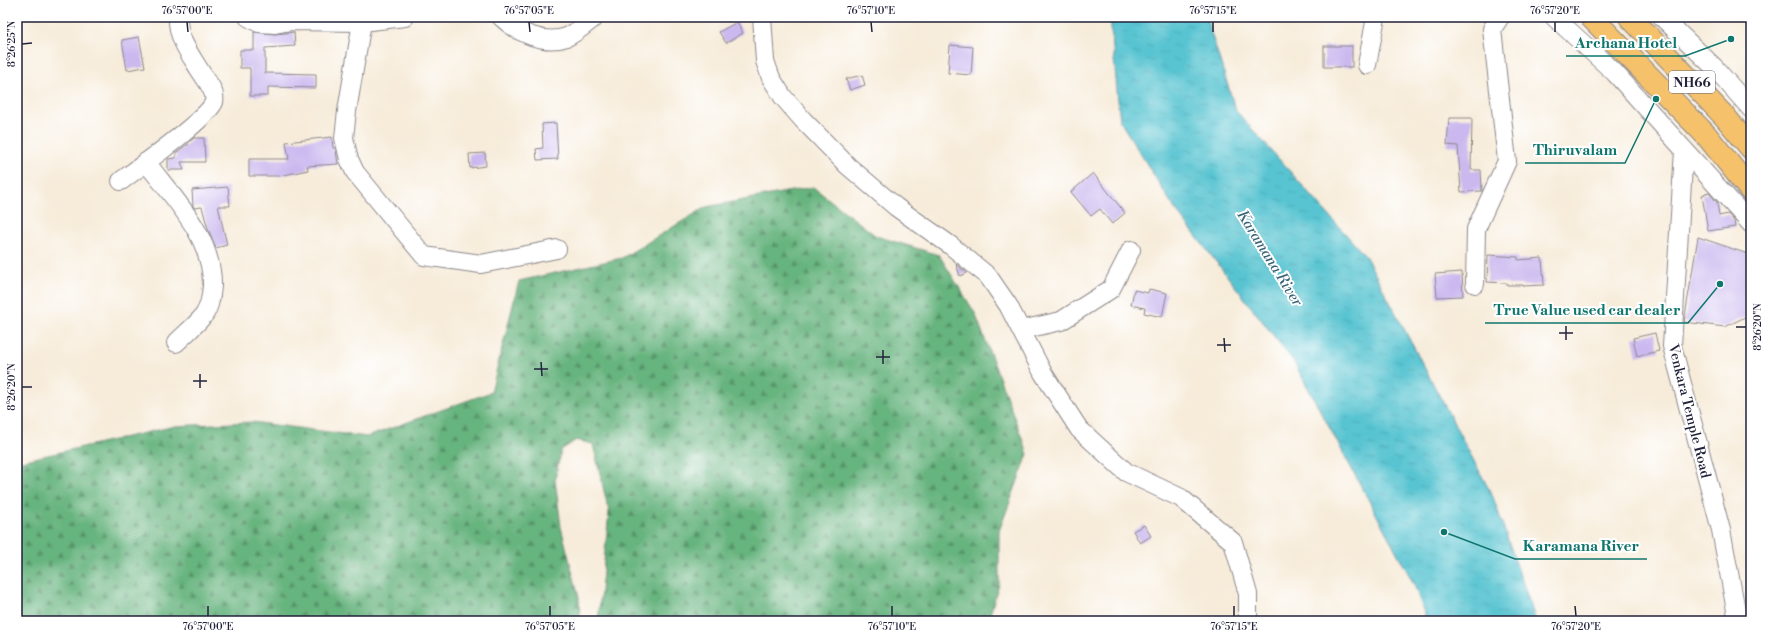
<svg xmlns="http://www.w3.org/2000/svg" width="1768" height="638" font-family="'Libre Bodoni',serif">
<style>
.forest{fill:url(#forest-firs);stroke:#446b5c}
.water{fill:url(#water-ripples);stroke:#3d7386}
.building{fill:#cab8ef}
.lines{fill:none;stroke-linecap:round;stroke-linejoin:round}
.minor-casing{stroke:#8c878a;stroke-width:20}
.highway-casing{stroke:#8c878a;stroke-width:24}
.minor{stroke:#fff;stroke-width:18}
.highway{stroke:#f5c16b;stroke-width:22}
.ticks{fill:none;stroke:#22223b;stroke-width:1.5}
.labels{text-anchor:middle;stroke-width:4;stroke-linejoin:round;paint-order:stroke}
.shield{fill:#fff;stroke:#646476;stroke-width:1}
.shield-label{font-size:13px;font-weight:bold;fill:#22223b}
.street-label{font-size:14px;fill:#22223b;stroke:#fff}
.water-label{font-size:15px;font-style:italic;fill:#386377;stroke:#fff}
.leader{fill:none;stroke:#0f766e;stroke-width:1.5}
.callout-dot{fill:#0f766e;stroke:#fff;stroke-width:1.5}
.callout-label{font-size:15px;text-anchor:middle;font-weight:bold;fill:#0f766e;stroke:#fff;stroke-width:4;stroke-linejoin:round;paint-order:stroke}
.neatline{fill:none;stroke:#22223b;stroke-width:1.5}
.ticks-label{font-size:10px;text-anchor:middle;fill:#22223b}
</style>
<defs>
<pattern id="forest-firs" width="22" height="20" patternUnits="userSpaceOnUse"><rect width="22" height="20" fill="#66b47e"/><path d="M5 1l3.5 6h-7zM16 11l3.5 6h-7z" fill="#549268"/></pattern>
<pattern id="water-ripples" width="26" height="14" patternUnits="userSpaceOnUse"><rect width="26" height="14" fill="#58c4d1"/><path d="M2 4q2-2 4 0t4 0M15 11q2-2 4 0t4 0" fill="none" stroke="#4ca8b4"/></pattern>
</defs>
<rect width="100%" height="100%" fill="#fff"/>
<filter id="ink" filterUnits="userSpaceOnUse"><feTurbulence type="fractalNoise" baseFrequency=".025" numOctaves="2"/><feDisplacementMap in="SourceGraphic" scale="8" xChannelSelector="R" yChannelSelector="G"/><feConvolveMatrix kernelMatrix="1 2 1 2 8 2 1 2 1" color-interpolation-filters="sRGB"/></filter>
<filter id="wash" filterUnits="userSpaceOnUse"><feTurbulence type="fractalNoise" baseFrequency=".012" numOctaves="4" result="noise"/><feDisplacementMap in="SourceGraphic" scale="16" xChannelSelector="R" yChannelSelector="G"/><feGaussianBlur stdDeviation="0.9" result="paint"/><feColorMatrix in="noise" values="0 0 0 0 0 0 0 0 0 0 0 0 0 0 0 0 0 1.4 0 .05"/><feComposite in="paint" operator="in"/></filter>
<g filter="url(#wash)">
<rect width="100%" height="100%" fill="#f7ecda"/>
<path class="forest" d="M 813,187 L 876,236 L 939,255 L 975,313 L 1028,454 L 999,531 L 999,584 L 988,621 L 598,621 L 609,512 L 593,444 L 576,440 L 561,450 L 555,479 L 561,527 L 579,598 L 580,621 L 17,621 L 17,462 L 175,426 L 252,422 L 367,437 L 491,392 L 519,281 L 622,258 L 706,207 Z"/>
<path class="water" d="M 1110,17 L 1206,17 L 1236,111 L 1366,257 L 1493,497 L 1536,621 L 1427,621 L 1414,584 L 1294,362 L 1175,209 L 1120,121 Z"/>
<g id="blocks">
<g class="building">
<path d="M 737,22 L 743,33 L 726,43 L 719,32 Z"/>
<path d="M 254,32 L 275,34 L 294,32 L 295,46 L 265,48 L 265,73 L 316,74 L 316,88 L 268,87 L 268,96 L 250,96 L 250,68 L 240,68 L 240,50 L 254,50 Z"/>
<path d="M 139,37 L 145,67 L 127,70 L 122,40 Z"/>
<path d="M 950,45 L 973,47 L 971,75 L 948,73 Z"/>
<rect x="1324" y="46" width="28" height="21"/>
<path d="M 862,75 L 865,85 L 850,90 L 846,79 Z"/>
<path d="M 1449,118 L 1472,118 L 1471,170 L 1481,170 L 1482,191 L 1461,192 L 1458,146 L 1447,145 Z"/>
<path d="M 556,123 L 558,159 L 537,160 L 536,149 L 543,148 L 542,124 Z"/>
<path d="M 332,137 L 333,148 L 336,148 L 336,151 L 338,164 L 307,166 L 308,170 L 279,176 L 249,176 L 249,159 L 289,159 L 286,142 Z"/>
<path d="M 194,138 L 204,138 L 205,162 L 181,162 L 184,170 L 168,170 L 168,159 L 176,158 L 176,153 L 186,145 L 188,145 L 188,143 Z"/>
<path d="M 485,153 L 486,166 L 470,168 L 469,154 Z"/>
<path d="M 1093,173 L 1125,213 L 1112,224 L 1100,209 L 1091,216 L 1071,192 Z"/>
<path d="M 228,187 L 230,206 L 218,206 L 227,245 L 216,248 L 208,229 L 202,207 L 194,208 L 193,206 L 192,190 Z"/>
<path d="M 1709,193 L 1717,202 L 1719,216 L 1728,214 L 1734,221 L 1735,227 L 1708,231 L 1702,195 Z"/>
<path d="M 1698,237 L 1751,255 L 1751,314 L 1725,327 L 1684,322 Z"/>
<path d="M 1488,255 L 1518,257 L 1518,260 L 1542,258 L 1544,285 L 1523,286 L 1523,285 L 1507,285 L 1507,283 L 1487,282 Z"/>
<path d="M 956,264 L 967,273 L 960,276 Z"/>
<path d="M 1462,272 L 1463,296 L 1437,297 L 1435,274 Z"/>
<path d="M 1149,289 L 1167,293 L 1162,317 L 1144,313 L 1145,308 L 1131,305 L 1134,290 L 1148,293 Z"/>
<path d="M 1655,333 L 1659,351 L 1637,356 L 1633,338 Z"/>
<path d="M 1144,525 L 1151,536 L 1140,543 L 1133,531 Z"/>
</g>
</g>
</g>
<g filter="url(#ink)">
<use href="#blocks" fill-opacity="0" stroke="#8c878a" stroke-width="1"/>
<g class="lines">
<defs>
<g id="minor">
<path d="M 248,17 L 259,23 L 275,24 L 290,21 L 362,22 L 405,17"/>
<path d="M 501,17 C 518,33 544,45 567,37 C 576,33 587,23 595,17"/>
<path d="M 762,17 L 765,61 L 771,78 L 783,97 L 803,120 L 848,166 L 896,207 L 950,245 L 988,276 L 1008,305 L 1043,373 L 1079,429 L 1126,472 L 1181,498 L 1233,542 L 1248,594 L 1248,621"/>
<path d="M 1554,17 L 1615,73 L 1751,224"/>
<path d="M 1662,17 L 1714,67 L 1751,109"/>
<path d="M 362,22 L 347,111 L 344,138 L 349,159 L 355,172 L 424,256 L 481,264 L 557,249"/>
<path d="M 1367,65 L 1376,17"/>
<path d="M 1684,150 L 1672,346 L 1721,530 L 1738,621"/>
<path d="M 146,162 C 174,199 213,237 212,286 C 211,296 210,306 204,315 C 196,325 185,334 176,343"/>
<path d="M 121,181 C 137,169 209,117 214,102 C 217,91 204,78 199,69 C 189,53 177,37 178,17"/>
<path d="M 1475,284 L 1476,229 L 1507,161 L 1492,29 L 1500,17"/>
<path d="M 1021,330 L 1061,321 L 1111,289 L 1131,250"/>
</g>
<g id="highway">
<path d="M 1591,17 L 1707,136 L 1751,191"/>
<path d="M 1630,17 L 1726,118 L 1751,148"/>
</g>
</defs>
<use href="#minor" class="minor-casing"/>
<use href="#highway" class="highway-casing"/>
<use href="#minor" class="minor"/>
<use href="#highway" class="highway"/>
</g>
</g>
<path class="ticks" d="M 187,22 L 188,32M 529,22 L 530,32M 871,22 L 872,32M 1213,22 L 1213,32M 1555,22 L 1555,32M 22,44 L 32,43M 1566,326 L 1566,340M 1736,327 L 1746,327M 1559,333 L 1573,333M 1224,338 L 1225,352M 1217,345 L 1231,345M 883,350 L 883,364M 876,357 L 890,357M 541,362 L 542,376M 534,369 L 548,369M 200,374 L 200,388M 193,381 L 207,381M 22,387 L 32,387M 208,606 L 208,616M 550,606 L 550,616M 892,606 L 892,616M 1234,606 L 1234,616M 1575,606 L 1576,616"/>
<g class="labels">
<rect class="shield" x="1669" y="71" width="46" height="22" rx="3"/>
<g class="shield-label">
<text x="1692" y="87">NH66</text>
</g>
<g class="street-label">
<text transform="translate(1690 411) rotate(76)" y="5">Venkara Temple Road</text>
</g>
<g class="water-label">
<text transform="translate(1270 258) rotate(58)" y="5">Karamana River</text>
</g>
</g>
<path class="leader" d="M1731 39L1685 56H1566M1656 99L1625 163H1525M1720 284L1688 323H1485M1444 532L1515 559H1647"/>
<g class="callout-dot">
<circle cx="1731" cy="39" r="4"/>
<circle cx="1656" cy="99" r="4"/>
<circle cx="1720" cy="284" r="4"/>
<circle cx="1444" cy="532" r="4"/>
</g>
<g class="callout-label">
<text x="1626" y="48">Archana Hotel</text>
<text x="1575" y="155">Thiruvalam</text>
<text x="1587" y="315">True Value used car dealer</text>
<text x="1581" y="551">Karamana River</text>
</g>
<rect width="1768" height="638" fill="none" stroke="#fff" stroke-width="44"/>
<rect x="22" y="22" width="1724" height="594" class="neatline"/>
<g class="ticks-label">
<text x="187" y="14">76°57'00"E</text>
<text x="529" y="14">76°57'05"E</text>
<text x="871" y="14">76°57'10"E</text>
<text x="1213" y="14">76°57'15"E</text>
<text x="1555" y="14">76°57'20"E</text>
<text transform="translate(11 44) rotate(-90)" y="4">8°26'25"N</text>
<text transform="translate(1757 327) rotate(-90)" y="4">8°26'20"N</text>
<text transform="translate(11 387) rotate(-90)" y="4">8°26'20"N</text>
<text x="208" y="630">76°57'00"E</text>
<text x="550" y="630">76°57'05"E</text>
<text x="892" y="630">76°57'10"E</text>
<text x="1234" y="630">76°57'15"E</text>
<text x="1576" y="630">76°57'20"E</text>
</g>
</svg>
